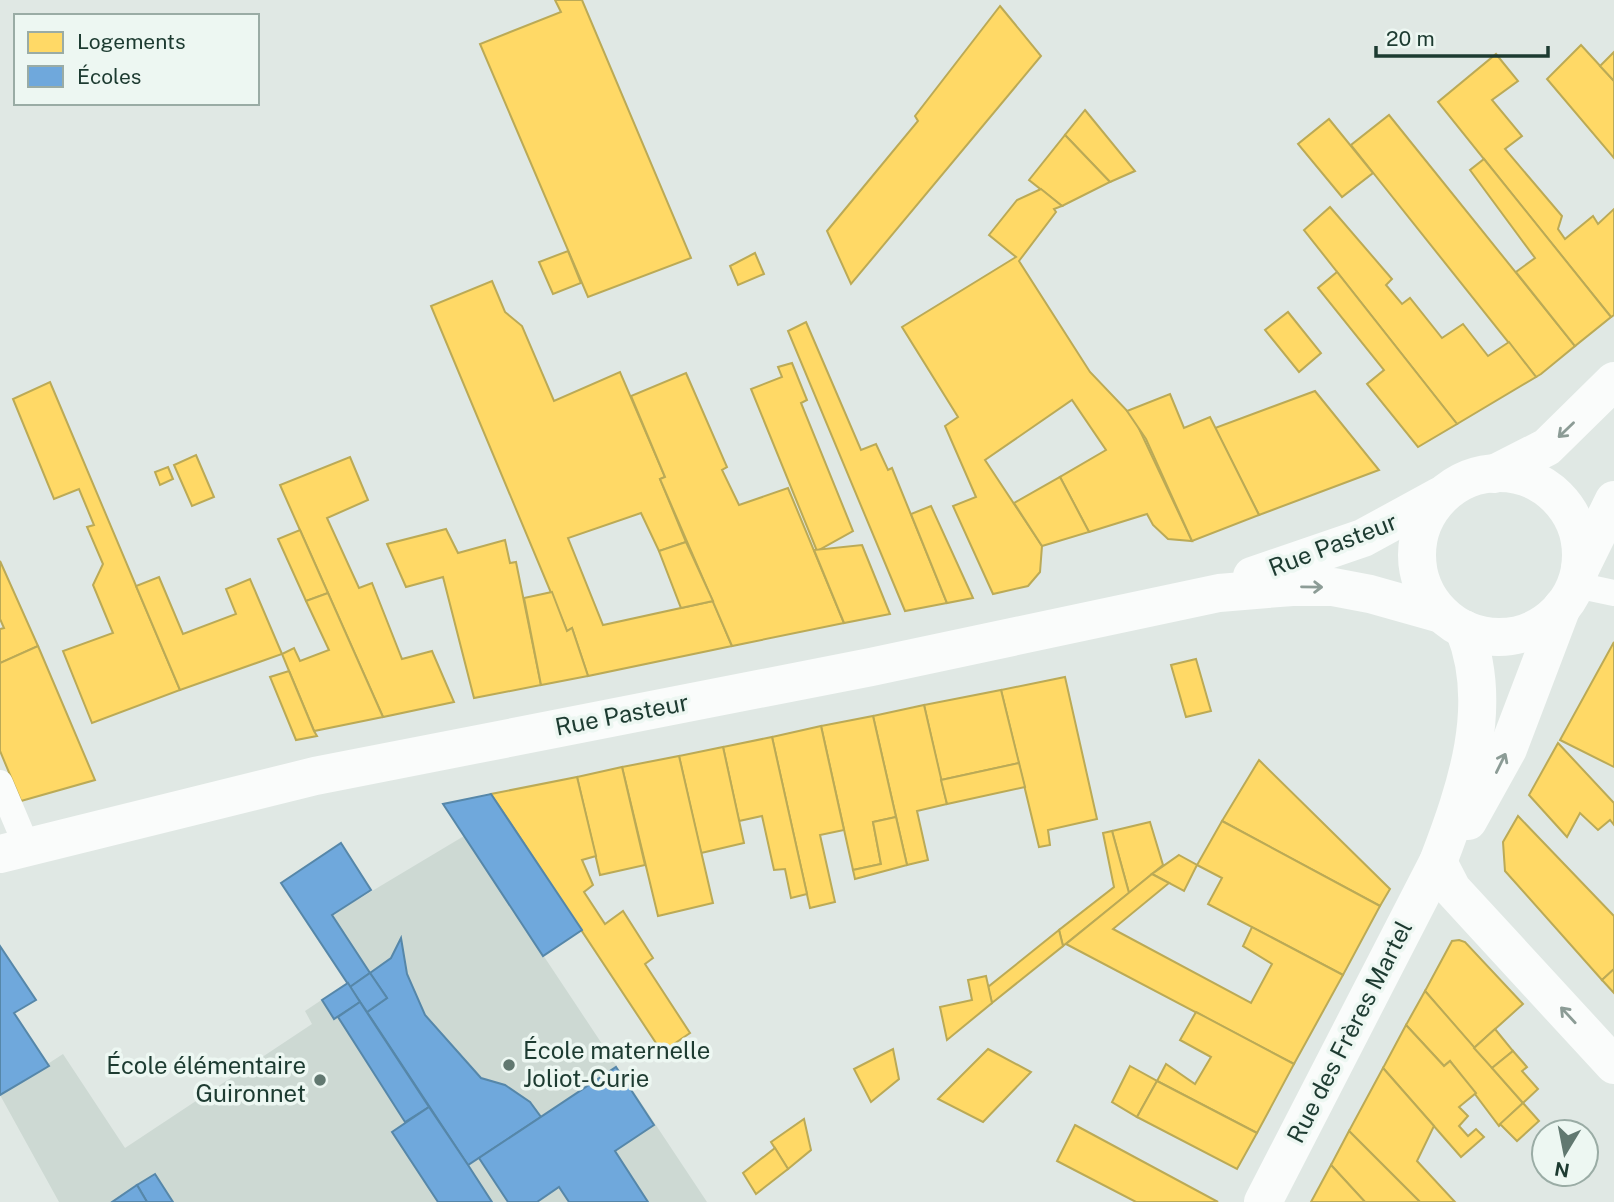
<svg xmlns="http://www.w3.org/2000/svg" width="1614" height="1202" font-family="'Public Sans',sans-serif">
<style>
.built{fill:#cdd9d3}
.homes{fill:#ffd966;stroke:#bbaa56;stroke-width:2}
.schools{fill:#6fa8dc;stroke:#5687a9;stroke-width:2}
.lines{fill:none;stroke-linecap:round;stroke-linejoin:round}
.service{stroke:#fafcfb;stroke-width:26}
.minor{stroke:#fafcfb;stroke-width:38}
.tertiary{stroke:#fafcfb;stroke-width:38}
.oneway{stroke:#8c9c96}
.poi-dot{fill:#617870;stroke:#edf7f2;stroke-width:2.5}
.labels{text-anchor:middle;stroke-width:7;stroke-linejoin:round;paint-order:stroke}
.street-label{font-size:24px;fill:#1d3b31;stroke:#edf7f2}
.poi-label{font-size:24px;fill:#1d3b31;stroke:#edf7f2;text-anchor:start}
</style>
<rect width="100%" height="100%" fill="#e0e8e4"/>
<path class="built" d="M 464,836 L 707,1202 L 59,1202 L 0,1095 L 63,1054 L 125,1148 L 312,1024 L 305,1011 L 347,983 L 332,915 Z"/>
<g class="homes">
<path d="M 555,0 L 582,0 L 691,258 L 588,297 L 480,44 L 561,12 Z"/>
<path d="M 1000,6 L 1041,56 L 851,284 L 827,231 L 918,121 L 915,116 Z"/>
<path d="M 1581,45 L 1614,81 L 1614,158 L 1547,79 Z"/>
<path d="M 1614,52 L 1614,81 L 1600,66 Z"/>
<path d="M 1496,54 L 1518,81 L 1492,100 L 1522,136 L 1505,149 L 1562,216 L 1558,229 L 1565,239 L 1593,216 L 1598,224 L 1614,209 L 1614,315 L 1611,317 L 1438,102 Z"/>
<path d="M 1085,110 L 1135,171 L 1110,182 L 1065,135 Z"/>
<path d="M 1389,115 L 1575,346 L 1541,374 L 1536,377 L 1351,145 Z"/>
<path d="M 1329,119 L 1373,173 L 1342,197 L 1298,144 Z"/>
<path d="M 1065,135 L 1110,182 L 1062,206 L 1029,180 Z"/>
<path d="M 1484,159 L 1611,317 L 1575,346 L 1516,272 L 1535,258 L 1470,170 Z"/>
<path d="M 1041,189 L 1062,206 L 1054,209 L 1056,212 L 1019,261 L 1090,372 L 1134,418 L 1192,541 L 1168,539 L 1153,525 L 1147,514 L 1089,532 L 1060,477 L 1106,450 L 1072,400 L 985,460 L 1042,546 L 1040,572 L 1028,586 L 993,594 L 953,506 L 976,497 L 945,426 L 958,417 L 902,327 L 1016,257 L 989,235 L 1017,200 Z"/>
<path d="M 1330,207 L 1392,279 L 1386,285 L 1402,304 L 1410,298 L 1442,338 L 1463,324 L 1488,356 L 1509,342 L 1536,377 L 1457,424 L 1304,230 Z"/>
<path d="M 568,251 L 581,283 L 553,294 L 539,262 Z"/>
<path d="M 755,253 L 764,274 L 738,285 L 730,266 Z"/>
<path d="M 1337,272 L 1457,424 L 1418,447 L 1367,384 L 1384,370 L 1318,288 Z"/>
<path d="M 492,281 L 505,312 L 522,326 L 554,401 L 620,372 L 665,477 L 660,479 L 686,542 L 659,551 L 641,513 L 568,538 L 603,625 L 713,601 L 732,646 L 588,676 L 572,628 L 567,631 L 431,306 Z"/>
<path d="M 1288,312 L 1321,353 L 1299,372 L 1265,330 Z"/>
<path d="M 806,322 L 861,450 L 876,444 L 888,470 L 892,468 L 947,603 L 905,611 L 788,331 Z"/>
<path d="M 792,363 L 807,400 L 801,403 L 853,531 L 817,551 L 751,389 L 782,377 L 778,367 Z"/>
<path d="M 686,373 L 727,467 L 722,470 L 739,505 L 788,488 L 844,623 L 732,646 L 660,479 L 665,477 L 631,396 Z"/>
<path d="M 50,382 L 180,690 L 92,723 L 63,651 L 113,633 L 93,585 L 103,564 L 87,527 L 94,525 L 79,489 L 54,499 L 13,399 Z"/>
<path d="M 1315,391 L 1379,470 L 1259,515 L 1215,428 Z"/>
<path d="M 1170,394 L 1184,428 L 1210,417 L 1259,515 L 1192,541 L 1146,439 L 1127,411 Z"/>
<path d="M 196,455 L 214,497 L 192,506 L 174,465 Z"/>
<path d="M 350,457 L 368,500 L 327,518 L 359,588 L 372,583 L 402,659 L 432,651 L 454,702 L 383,717 L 280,485 Z"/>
<path d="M 168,467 L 173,479 L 160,485 L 155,472 Z"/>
<path d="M 1060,477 L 1089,532 L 1042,546 L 1014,503 Z"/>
<path d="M 931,506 L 973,598 L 947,603 L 911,514 Z"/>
<path d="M 446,529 L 458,553 L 505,540 L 510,563 L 516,562 L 541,685 L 474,698 L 443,577 L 406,587 L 387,544 Z"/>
<path d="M 300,530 L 328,593 L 306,601 L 278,539 Z"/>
<path d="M 686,542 L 713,601 L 681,608 L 659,551 Z"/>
<path d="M 862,545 L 890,614 L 844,623 L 814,550 Z"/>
<path d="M 0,561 L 38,646 L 0,663 L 0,629 L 4,628 L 0,619 Z"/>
<path d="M 159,577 L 183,634 L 236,614 L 226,589 L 250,579 L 282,654 L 180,690 L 136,586 Z"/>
<path d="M 552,592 L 567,631 L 572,628 L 588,676 L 541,685 L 524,598 Z"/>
<path d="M 328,593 L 383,717 L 314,731 L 282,654 L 294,648 L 300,661 L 329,650 L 306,601 Z"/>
<path d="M 1614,642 L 1614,767 L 1560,740 Z"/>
<path d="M 38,646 L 95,780 L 21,801 L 0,751 L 0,663 Z"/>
<path d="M 1196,659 L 1211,711 L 1186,717 L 1171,665 Z"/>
<path d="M 289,671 L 314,731 L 317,736 L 296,740 L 270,677 Z"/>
<path d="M 1065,677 L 1097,819 L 1048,830 L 1050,845 L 1039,847 L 1001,690 Z"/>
<path d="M 1001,690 L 1019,763 L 941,780 L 924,705 Z"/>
<path d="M 924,705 L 947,804 L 917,811 L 928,860 L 907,865 L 873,716 Z"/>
<path d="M 873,716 L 896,817 L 873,822 L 881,864 L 853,870 L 821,726 Z"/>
<path d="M 821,726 L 844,830 L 820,835 L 835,902 L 810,908 L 772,737 Z"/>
<path d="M 772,737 L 807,894 L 791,898 L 785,869 L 774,870 L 762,816 L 739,821 L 723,747 Z"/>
<path d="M 1558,743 L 1614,803 L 1614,825 L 1610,820 L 1598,830 L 1580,813 L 1567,837 L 1529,795 Z"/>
<path d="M 723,747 L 744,843 L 701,853 L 679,756 Z"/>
<path d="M 679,756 L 713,903 L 658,916 L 622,767 Z"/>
<path d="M 1259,760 L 1390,889 L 1380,906 L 1222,821 Z"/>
<path d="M 1019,763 L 1025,787 L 947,804 L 941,780 Z"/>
<path d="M 622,767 L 645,865 L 600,875 L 577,777 Z"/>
<path d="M 577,777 L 596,856 L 582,860 L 593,885 L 584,892 L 605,924 L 623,911 L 653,958 L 645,964 L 690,1033 L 662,1052 L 491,794 Z"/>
<path d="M 1518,816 L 1614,916 L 1614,969 L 1602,980 L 1505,871 L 1503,842 Z"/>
<path d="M 896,817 L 907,865 L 855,879 L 853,870 L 881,864 L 873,822 Z"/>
<path d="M 1222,821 L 1380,906 L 1343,975 L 1208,904 L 1222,878 L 1197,865 Z"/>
<path d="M 1150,822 L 1163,865 L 1129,893 L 1112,831 Z"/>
<path d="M 1112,831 L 1129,893 L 1063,946 L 1059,930 L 1114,887 L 1103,833 Z"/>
<path d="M 1179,855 L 1197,865 L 1184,891 L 1152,874 Z"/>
<path d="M 1152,874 L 1169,883 L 1113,929 L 1251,1003 L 1272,964 L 1243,946 L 1252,927 L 1343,975 L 1294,1064 L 1066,944 Z"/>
<path d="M 1059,930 L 1063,946 L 992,1003 L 988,987 Z"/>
<path d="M 1459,940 L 1465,942 L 1523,1004 L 1474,1048 L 1425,991 L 1452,941 Z"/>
<path d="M 1614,969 L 1614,993 L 1602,980 Z"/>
<path d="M 986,976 L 992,1003 L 947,1040 L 940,1007 L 972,1000 L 968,980 Z"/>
<path d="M 1425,991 L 1523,1103 L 1499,1126 L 1450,1061 L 1444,1066 L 1406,1025 Z"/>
<path d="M 1196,1012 L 1294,1064 L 1257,1133 L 1157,1081 L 1166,1064 L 1195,1084 L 1211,1057 L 1180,1040 Z"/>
<path d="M 1406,1025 L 1444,1066 L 1450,1061 L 1476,1093 L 1459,1107 L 1468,1116 L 1459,1126 L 1468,1136 L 1476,1129 L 1484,1137 L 1461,1157 L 1383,1068 Z"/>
<path d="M 1495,1029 L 1513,1051 L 1492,1068 L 1474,1048 Z"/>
<path d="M 893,1049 L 899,1079 L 871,1102 L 854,1069 Z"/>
<path d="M 988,1049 L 1031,1072 L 983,1122 L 938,1099 Z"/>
<path d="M 1513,1051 L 1527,1067 L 1522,1071 L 1538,1089 L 1523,1103 L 1492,1068 Z"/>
<path d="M 1130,1066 L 1157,1081 L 1137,1117 L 1112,1102 Z"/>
<path d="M 1383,1068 L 1434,1126 L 1417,1161 L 1455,1202 L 1420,1202 L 1349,1131 Z"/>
<path d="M 1157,1081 L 1257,1133 L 1237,1169 L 1137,1117 Z"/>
<path d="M 1523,1103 L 1539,1121 L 1517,1141 L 1500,1124 Z"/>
<path d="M 804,1119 L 811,1150 L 788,1169 L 771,1142 Z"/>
<path d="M 1075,1125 L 1218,1202 L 1136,1202 L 1057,1161 Z"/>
<path d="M 1349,1131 L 1420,1202 L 1365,1202 L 1331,1165 Z"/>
<path d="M 775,1148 L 788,1169 L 756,1194 L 743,1173 Z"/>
<path d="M 1331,1165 L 1365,1202 L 1311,1202 Z"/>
</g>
<g class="schools">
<path d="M 491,794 L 582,930 L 543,956 L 443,804 Z"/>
<path d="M 341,843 L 371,890 L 332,915 L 370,973 L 350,987 L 281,883 Z"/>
<path d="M 401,938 L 407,974 L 425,1015 L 481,1078 L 505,1085 L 530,1102 L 541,1117 L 468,1165 L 367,1012 L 387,998 L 370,973 L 391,958 Z"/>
<path d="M 0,946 L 36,1000 L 14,1013 L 49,1066 L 0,1095 Z"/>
<path d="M 370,973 L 387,998 L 367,1012 L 350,987 Z"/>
<path d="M 348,983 L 360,1002 L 334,1019 L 322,1000 Z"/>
<path d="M 360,1002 L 429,1107 L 405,1122 L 338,1017 Z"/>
<path d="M 616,1067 L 654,1125 L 615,1151 L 648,1202 L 569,1202 L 559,1187 L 537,1202 L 508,1202 L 479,1158 Z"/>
<path d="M 429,1107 L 468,1165 L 492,1202 L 438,1202 L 392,1132 Z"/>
<path d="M 155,1174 L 173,1202 L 147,1202 L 137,1185 Z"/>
<path d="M 137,1185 L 147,1202 L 112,1202 Z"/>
</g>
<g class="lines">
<g class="service">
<path d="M 1576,585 L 1614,593"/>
<path d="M 0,783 L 27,847"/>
</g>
<path class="minor" d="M 1438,862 L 1452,889 L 1614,1065"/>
<g class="tertiary">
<circle cx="1499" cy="555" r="82"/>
<path d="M 1494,474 L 1547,447 L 1614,381"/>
<path d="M 1580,569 L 1614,500"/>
<path d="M 1252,576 L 1363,538 L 1440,496"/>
<path d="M 1468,821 L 1508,749 L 1562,607"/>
<path d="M 0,854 L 315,776 L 871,667 L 1219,593 L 1292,587 L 1333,587 L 1370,594 L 1441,614"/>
<path d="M 1263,1202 L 1438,862 C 1466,789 1495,705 1464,629"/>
</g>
</g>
<defs><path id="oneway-shaft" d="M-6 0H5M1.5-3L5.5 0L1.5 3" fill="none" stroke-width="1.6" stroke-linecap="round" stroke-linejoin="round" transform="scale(1.75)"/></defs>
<g class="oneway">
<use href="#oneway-shaft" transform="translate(1566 430) rotate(136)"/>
<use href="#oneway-shaft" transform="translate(1312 587) rotate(1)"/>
<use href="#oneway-shaft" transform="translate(1501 763) rotate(-64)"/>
<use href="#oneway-shaft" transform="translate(1568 1015) rotate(-133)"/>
</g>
<g class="poi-dot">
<circle cx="509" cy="1065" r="7"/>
<circle cx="320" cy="1080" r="7"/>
</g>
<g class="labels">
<g class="street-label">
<text transform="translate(1333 545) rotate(-21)" y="8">Rue Pasteur</text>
<text transform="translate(622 715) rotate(-11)" y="8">Rue Pasteur</text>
<text transform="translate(1350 1032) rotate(-63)" y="8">Rue des Frères Martel</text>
</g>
<g class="poi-label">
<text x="523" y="1059">École maternelle<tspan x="523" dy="28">Joliot-Curie</tspan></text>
<text x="306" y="1074" text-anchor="end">École élémentaire<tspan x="306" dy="28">Guironnet</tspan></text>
</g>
</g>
<rect x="14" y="14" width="245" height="91" fill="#edf7f2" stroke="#9aaca5" stroke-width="2"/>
<rect x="28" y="32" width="35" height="21" fill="#ffd966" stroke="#9aaca5" stroke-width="2"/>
<text x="77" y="49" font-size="21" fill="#1d3b31">Logements</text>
<rect x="28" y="66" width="35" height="21" fill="#6fa8dc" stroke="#9aaca5" stroke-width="2"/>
<text x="77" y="84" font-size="21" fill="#1d3b31">Écoles</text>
<g transform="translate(1565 1153) rotate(190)"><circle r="33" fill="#edf7f2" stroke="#9aaca5" stroke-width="2"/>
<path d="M0-5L12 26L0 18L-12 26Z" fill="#617870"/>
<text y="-10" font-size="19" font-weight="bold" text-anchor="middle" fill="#1d3b31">N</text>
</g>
<path d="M1376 46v10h172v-10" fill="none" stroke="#1d3b31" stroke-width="3.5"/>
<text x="1386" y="46" font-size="21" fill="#1d3b31" stroke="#edf7f2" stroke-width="5" paint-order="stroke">20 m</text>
</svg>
